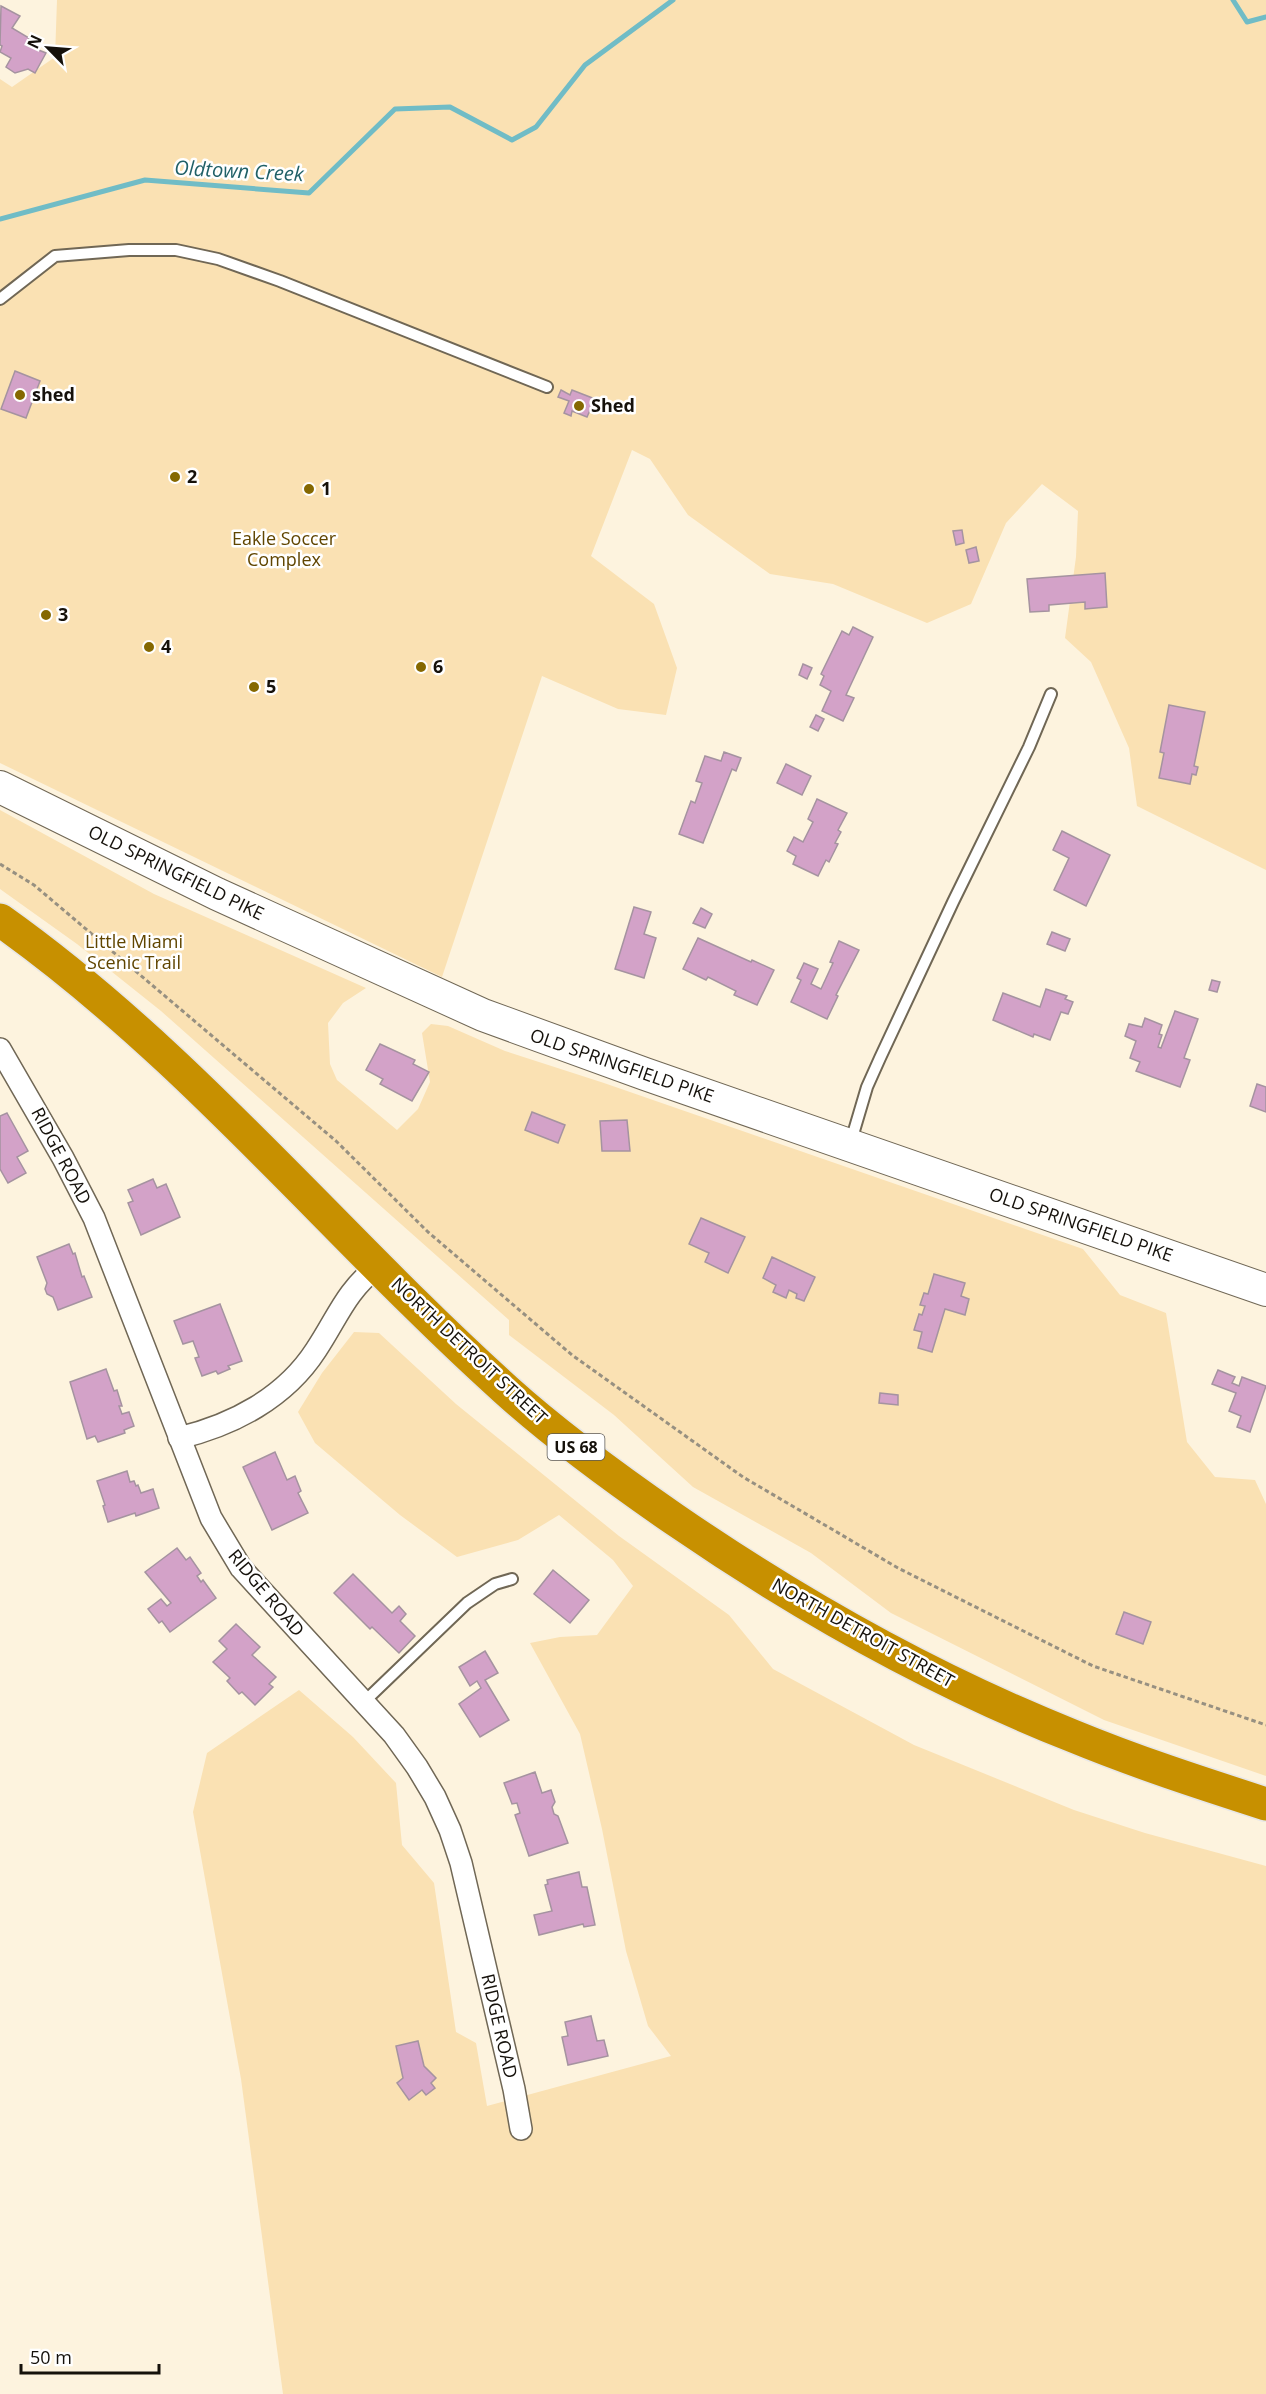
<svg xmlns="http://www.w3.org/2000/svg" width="1266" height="2394" font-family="'Open Sans',sans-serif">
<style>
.green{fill:#fae1b3}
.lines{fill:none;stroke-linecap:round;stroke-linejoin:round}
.stream{stroke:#70bcc6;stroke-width:5}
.building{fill:#d3a2c8;stroke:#a593a0;stroke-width:1.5}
.lane-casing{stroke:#706755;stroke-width:14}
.street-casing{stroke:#706755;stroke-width:24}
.secondary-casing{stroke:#706755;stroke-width:34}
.highway-casing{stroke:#e8e7e7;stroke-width:36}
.path{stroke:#979081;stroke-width:3;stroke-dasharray:4.5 3;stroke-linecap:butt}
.lane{stroke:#fff;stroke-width:10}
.street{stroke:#fff;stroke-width:21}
.secondary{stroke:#fff;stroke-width:32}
.highway{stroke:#c79000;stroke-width:33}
.poi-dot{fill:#856801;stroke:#fff;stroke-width:2}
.labels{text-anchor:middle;stroke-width:5;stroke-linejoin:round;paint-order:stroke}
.shield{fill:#fff;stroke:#5b5854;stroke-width:1.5}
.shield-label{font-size:16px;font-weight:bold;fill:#15110b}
.poi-label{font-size:18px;font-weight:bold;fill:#15110b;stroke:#fff;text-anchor:start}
.park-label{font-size:18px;fill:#604500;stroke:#fff}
.street-label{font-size:18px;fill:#15110b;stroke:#fff}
.water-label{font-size:20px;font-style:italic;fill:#206067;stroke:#fff}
</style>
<rect width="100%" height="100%" fill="#fdf3de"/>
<g class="green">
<path d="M 57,0 L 1266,0 L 1266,870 L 1137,806 L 1129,748 L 1091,662 L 1065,638 L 1076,557 L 1078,511 L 1042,484 L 1006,523 L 971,604 L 927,623 L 833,584 L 770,574 L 688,515 L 650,459 L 632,450 L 591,556 L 654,604 L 677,668 L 666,715 L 618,709 L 542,676 L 442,977 L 0,763 L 0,79 L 12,87 L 55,57 Z"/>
<path d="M 0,810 L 154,894 L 366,988 L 343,1003 L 328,1023 L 330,1064 L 337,1080 L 397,1130 L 418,1109 L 430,1082 L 422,1033 L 431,1024 L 448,1026 L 505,1051 L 604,1083 L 1083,1249 L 1120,1295 L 1166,1313 L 1187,1442 L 1215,1477 L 1255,1480 L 1266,1504 L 1266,1776 L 1104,1720 L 891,1613 L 811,1553 L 693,1487 L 614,1415 L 509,1335 L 509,1320 L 161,1011 L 77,944 L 0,889 Z"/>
<path d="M 354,1332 L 379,1333 L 456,1404 L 619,1536 L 729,1615 L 773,1669 L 914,1745 L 1074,1810 L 1145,1833 L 1266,1866 L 1266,2394 L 283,2394 L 241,2079 L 193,1812 L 207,1753 L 299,1690 L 353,1737 L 396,1783 L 402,1845 L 434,1883 L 456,2032 L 476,2043 L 487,2106 L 671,2056 L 648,2026 L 626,1951 L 602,1829 L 580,1734 L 530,1643 L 560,1637 L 597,1635 L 633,1586 L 613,1560 L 559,1515 L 518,1540 L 457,1557 L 400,1515 L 315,1443 L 298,1412 L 322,1373 Z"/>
</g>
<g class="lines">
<g class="stream">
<path d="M 1233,0 L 1247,22 L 1266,17"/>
<path d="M 0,219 L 145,180 L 309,193 L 395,109 L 450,107 L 512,140 L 536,127 L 585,65 L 673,0"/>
</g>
</g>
<g class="building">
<path d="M 1,6 L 20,16 L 12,28 L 29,38 L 26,45 L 46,53 L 35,73 L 28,69 L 15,73 L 6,67 L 11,58 L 0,52 L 2,46 L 0,45 Z"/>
<path d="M 15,371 L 40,381 L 26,418 L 1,409 Z"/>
<path d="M 561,390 L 570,395 L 572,390 L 595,399 L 587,417 L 572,411 L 571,416 L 564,413 L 569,401 L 558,397 Z"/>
<path d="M 962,530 L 964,543 L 956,545 L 953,531 Z"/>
<path d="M 976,547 L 979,561 L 969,563 L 966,550 Z"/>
<path d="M 1105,573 L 1107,607 L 1085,609 L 1085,602 L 1049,605 L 1049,611 L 1030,612 L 1027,579 Z"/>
<path d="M 853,627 L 873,637 L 846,695 L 854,698 L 843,721 L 822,711 L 831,691 L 820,685 L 824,676 L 821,674 L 842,631 L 849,635 Z"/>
<path d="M 803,664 L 812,668 L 807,679 L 799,675 Z"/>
<path d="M 1169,705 L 1205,712 L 1194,766 L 1198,767 L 1196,775 L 1192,774 L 1190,784 L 1159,778 L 1164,753 L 1160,752 Z"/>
<path d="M 816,715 L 824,719 L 818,731 L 810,727 Z"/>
<path d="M 724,752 L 741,758 L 736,771 L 732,769 L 703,843 L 679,834 L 691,801 L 695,803 L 702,783 L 696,781 L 705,756 L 721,761 Z"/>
<path d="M 786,764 L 811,776 L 802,795 L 777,783 Z"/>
<path d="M 817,799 L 847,813 L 838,830 L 841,832 L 835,843 L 838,844 L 829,862 L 826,860 L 818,876 L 793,864 L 796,856 L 787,851 L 794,837 L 803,842 L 813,822 L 808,819 Z"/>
<path d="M 1062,831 L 1110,855 L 1086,906 L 1054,890 L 1069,858 L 1053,850 Z"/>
<path d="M 634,907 L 651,912 L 644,934 L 656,938 L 644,978 L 615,969 Z"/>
<path d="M 701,908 L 712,914 L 705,928 L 693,923 Z"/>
<path d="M 1052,932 L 1070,939 L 1065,951 L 1047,944 Z"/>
<path d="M 698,938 L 751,962 L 752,960 L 774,970 L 757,1005 L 734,995 L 736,991 L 708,977 L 706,980 L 683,969 Z"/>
<path d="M 839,941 L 859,950 L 836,995 L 838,996 L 827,1019 L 791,1002 L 801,980 L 797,978 L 804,963 L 818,969 L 811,984 L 821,989 L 833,963 L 830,962 Z"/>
<path d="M 1212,980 L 1220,982 L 1217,992 L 1209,990 Z"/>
<path d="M 1046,989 L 1067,996 L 1065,999 L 1073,1002 L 1068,1014 L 1061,1012 L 1050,1040 L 1034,1034 L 1033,1037 L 993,1020 L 1003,993 L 1040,1007 Z"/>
<path d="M 1175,1011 L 1198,1019 L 1184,1058 L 1190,1060 L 1180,1087 L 1136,1071 L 1140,1062 L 1130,1058 L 1136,1041 L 1125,1036 L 1129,1024 L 1142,1027 L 1145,1018 L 1162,1025 L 1159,1034 L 1162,1035 L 1158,1047 L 1161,1048 Z"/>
<path d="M 380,1044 L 415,1060 L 413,1064 L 429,1072 L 412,1101 L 380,1084 L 383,1079 L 366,1070 Z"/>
<path d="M 1257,1084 L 1266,1087 L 1266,1112 L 1250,1106 Z"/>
<path d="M 532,1112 L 565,1125 L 558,1143 L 525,1130 Z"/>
<path d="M 7,1113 L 28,1151 L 17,1157 L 26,1173 L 8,1183 L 0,1169 L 0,1116 Z"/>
<path d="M 627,1120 L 630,1151 L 602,1151 L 600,1121 Z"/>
<path d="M 153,1179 L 157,1188 L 166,1184 L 180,1217 L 141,1235 L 128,1203 L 133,1201 L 128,1190 Z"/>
<path d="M 701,1218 L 745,1237 L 728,1273 L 705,1262 L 709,1253 L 689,1244 Z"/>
<path d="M 69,1244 L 73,1254 L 75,1253 L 82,1277 L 84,1276 L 92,1297 L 58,1310 L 53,1297 L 47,1294 L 45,1289 L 47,1283 L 37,1257 Z"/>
<path d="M 772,1257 L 815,1277 L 804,1301 L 796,1298 L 797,1294 L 789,1290 L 786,1298 L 773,1292 L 776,1285 L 763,1278 Z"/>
<path d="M 934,1274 L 965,1283 L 961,1296 L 969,1299 L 965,1315 L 945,1309 L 932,1352 L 918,1348 L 922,1332 L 914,1330 L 919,1314 L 922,1315 L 925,1306 L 920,1305 L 924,1293 L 928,1294 Z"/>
<path d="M 220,1304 L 242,1361 L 228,1366 L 230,1369 L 218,1374 L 216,1371 L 202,1376 L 195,1358 L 199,1357 L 193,1341 L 183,1344 L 174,1321 Z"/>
<path d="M 106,1369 L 114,1391 L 117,1390 L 122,1406 L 119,1406 L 122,1414 L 129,1412 L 134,1426 L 124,1430 L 125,1433 L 98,1442 L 95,1436 L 87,1439 L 70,1382 Z"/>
<path d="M 1218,1370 L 1235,1377 L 1232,1383 L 1239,1386 L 1242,1377 L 1266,1386 L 1250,1432 L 1237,1427 L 1241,1416 L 1229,1411 L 1236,1393 L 1212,1384 Z"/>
<path d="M 880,1393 L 898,1395 L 898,1405 L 879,1403 Z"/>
<path d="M 275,1452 L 287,1480 L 295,1476 L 301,1491 L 298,1493 L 308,1513 L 272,1530 L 243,1467 Z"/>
<path d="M 127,1471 L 130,1482 L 134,1481 L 136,1486 L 138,1485 L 141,1493 L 153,1489 L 159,1508 L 136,1516 L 135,1513 L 108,1522 L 103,1506 L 105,1505 L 97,1481 Z"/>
<path d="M 177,1548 L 186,1560 L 190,1557 L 201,1573 L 197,1576 L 201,1582 L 203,1580 L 216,1598 L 170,1632 L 162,1621 L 159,1623 L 148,1609 L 161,1599 L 167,1606 L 171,1603 L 145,1572 Z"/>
<path d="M 553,1570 L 589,1600 L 570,1623 L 534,1594 Z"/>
<path d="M 353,1574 L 392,1613 L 399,1606 L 406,1614 L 400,1621 L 415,1636 L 399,1653 L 372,1627 L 370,1629 L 334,1593 Z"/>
<path d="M 1124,1612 L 1151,1622 L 1143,1644 L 1116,1634 Z"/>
<path d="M 236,1624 L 260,1647 L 252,1655 L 276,1677 L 269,1684 L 273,1687 L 255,1705 L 242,1692 L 239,1694 L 227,1681 L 230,1678 L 213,1662 L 227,1649 L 219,1641 Z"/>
<path d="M 485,1651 L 498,1673 L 485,1680 L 509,1720 L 480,1737 L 459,1704 L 481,1688 L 477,1681 L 470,1686 L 459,1667 Z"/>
<path d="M 535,1772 L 542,1793 L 551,1790 L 555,1802 L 552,1807 L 554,1814 L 558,1816 L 568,1843 L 529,1856 L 515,1815 L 520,1813 L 517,1803 L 512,1804 L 504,1783 Z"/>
<path d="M 579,1872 L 582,1887 L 587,1887 L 595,1925 L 584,1927 L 583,1924 L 539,1935 L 534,1915 L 552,1911 L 545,1885 L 548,1884 L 547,1880 Z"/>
<path d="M 591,2016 L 597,2041 L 604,2040 L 608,2056 L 568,2065 L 562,2037 L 568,2036 L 565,2022 Z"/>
<path d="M 418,2041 L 424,2066 L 436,2078 L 431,2083 L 435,2088 L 426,2095 L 422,2090 L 409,2100 L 397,2083 L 403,2078 L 396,2046 Z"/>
</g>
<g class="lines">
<defs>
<g id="lane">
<path d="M 0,299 L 55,256 L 129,250 L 176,250 L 218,259 L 280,281 L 547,387"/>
<path d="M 851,1141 L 867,1087 L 880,1058 L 953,902 L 1029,747 L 1051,694"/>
<path d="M 364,1702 L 467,1603 L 495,1584 L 512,1579"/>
</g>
<g id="street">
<path d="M 0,1049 L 63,1158 L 94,1218 L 211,1518 L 241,1568 L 394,1735 L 417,1767 L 435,1797 L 450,1830 L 461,1863 L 514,2089 L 521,2129"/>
<path d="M 179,1438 C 233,1425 285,1398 316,1350 C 338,1317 345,1292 378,1266"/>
</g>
<path id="secondary" d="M 0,787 L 217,894 L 483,1015 L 645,1074 L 1266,1290"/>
<path id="highway" d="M 0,920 C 189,1054 335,1236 506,1390 C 558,1437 616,1479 674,1519 C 799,1605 932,1680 1073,1736 C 1136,1762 1201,1783 1266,1804"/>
</defs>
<use href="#lane" class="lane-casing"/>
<use href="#street" class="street-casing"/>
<use href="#secondary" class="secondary-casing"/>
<use href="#highway" class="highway-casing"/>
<path class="path" d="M 0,864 L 34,885 L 336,1141 L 428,1232 L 572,1355 L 743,1477 L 898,1568 L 1093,1666 L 1266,1725"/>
<use href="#lane" class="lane"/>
<use href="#street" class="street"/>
<use href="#secondary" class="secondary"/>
<use href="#highway" class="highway"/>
</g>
<g class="poi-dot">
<circle cx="20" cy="395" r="6"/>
<circle cx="579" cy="406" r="6"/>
<circle cx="175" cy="477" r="6"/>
<circle cx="309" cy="489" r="6"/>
<circle cx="46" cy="615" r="6"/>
<circle cx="149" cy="647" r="6"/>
<circle cx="421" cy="667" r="6"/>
<circle cx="254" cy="687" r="6"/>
</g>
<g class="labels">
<rect class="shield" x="547.5" y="1434" width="57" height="26" rx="4.5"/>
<g class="shield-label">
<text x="576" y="1453">US 68</text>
</g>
<g class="poi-label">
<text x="32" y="401">shed</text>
<text x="591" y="412">Shed</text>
<text x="187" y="483">2</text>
<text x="321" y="495">1</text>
<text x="58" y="621">3</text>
<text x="161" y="653">4</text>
<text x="433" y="673">6</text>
<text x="266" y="693">5</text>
</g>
<g class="park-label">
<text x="284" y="545">Eakle Soccer<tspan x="284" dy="21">Complex</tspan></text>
<text x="134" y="948">Little Miami<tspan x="134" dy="21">Scenic Trail</tspan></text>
</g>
<g class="street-label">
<text transform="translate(176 873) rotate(26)" y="6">OLD SPRINGFIELD PIKE</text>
<text transform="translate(622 1066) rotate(19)" y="6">OLD SPRINGFIELD PIKE</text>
<text transform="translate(61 1156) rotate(62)" y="6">RIDGE ROAD</text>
<text transform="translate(1081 1225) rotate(19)" y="6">OLD SPRINGFIELD PIKE</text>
<text transform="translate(469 1351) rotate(43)" y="6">NORTH DETROIT STREET</text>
<text transform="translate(266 1593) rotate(50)" y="6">RIDGE ROAD</text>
<text transform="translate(863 1633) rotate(29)" y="6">NORTH DETROIT STREET</text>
<text transform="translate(499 2026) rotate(77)" y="6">RIDGE ROAD</text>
</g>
<g class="water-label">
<text transform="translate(239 171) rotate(3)" y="7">Oldtown Creek</text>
</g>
</g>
<g transform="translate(48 48) rotate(295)" stroke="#ffffff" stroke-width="4.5" paint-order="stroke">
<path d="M0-4.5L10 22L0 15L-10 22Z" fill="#15110b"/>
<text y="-9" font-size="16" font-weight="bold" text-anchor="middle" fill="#15110b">N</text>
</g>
<path d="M21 2364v9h138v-9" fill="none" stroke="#15110b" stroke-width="3"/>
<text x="30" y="2364" font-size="18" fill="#15110b" stroke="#ffffff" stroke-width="4.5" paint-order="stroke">50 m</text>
</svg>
